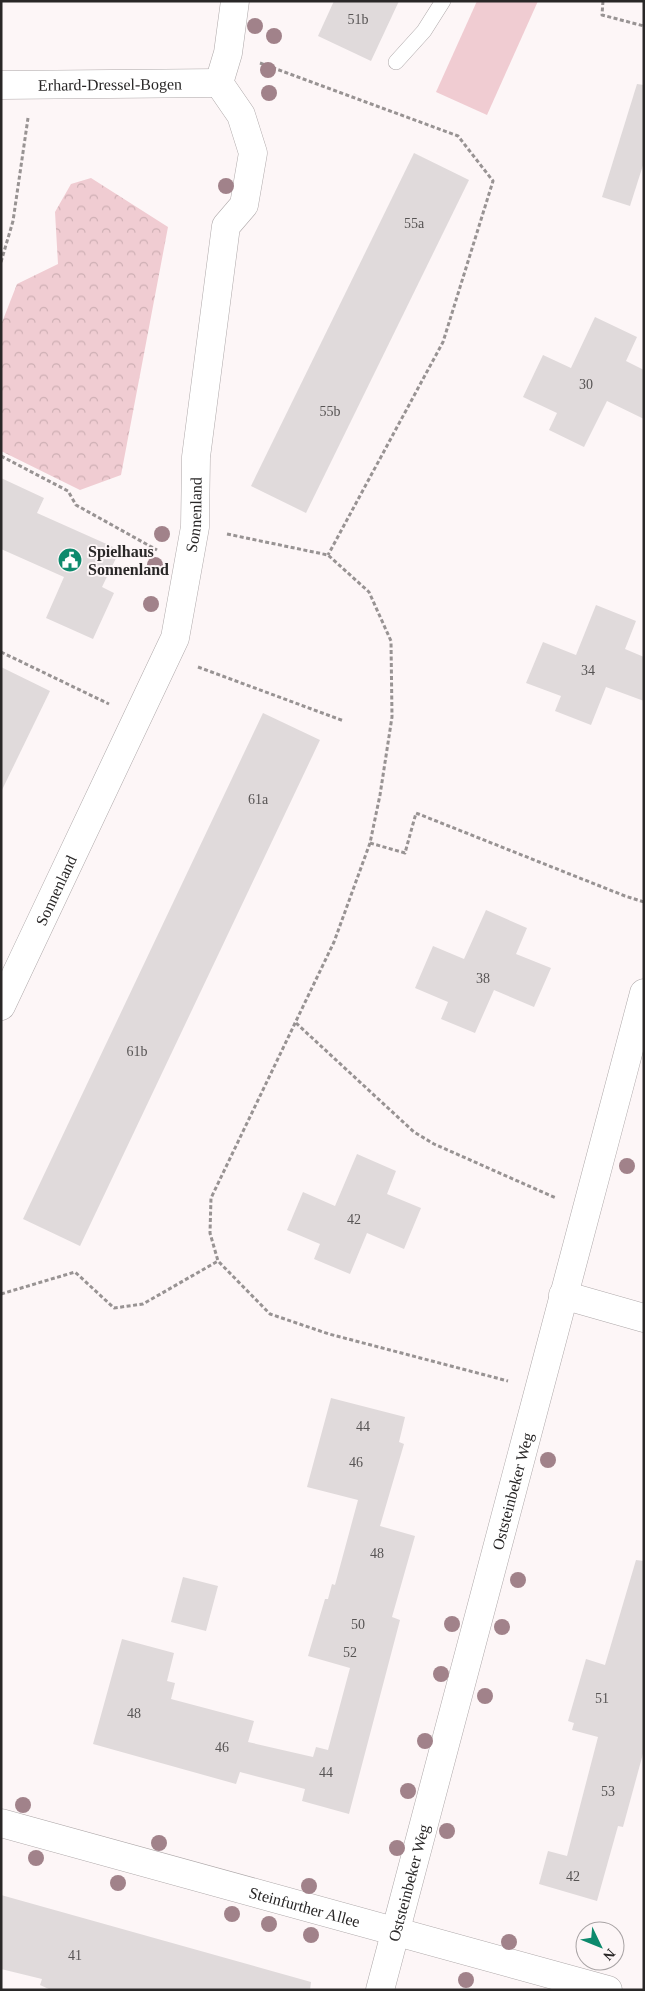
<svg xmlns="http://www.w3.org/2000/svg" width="645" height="1991" font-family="'Times New Roman',serif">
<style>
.park{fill:url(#park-crowns)}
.garden{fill:#f0ccd2}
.building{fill:#e0dadb}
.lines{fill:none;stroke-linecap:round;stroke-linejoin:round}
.service-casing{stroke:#aea8a9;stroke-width:16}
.minor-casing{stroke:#aea8a9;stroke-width:29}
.tertiary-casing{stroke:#aea8a9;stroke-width:29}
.path{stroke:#989393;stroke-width:3;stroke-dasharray:4 2.5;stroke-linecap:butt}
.service{stroke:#fff;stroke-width:15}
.minor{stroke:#fff;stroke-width:28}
.tertiary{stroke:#fff;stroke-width:28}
.tree{fill:#a1828a}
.labels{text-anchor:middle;stroke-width:4;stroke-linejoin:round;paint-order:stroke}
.number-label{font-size:14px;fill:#575454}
.street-label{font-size:16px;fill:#292727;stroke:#fdf6f7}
.poi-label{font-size:16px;font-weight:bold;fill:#292727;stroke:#fdf6f7;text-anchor:start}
</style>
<defs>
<pattern id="park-crowns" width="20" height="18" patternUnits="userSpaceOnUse" patternTransform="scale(1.25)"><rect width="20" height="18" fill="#f0ccd2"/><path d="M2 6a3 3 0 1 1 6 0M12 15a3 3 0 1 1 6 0" fill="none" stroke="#ceafb4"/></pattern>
</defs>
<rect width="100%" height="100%" fill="#fdf6f7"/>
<path class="park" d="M 91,178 L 168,227 L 121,475 L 80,490 L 1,451 L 1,325 L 17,284 L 58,264 L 55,212 L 71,184 Z"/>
<path class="garden" d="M 477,1 L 538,1 L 487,115 L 436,92 Z"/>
<g class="building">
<path d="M 334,1 L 399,1 L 371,61 L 318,36 Z"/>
<path d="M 637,84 L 644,85 L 644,162 L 630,206 L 602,197 Z"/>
<path d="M 414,153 L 469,180 L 306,513 L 251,486 Z"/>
<path d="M 595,317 L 637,337 L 626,361 L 644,370 L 644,419 L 607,401 L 584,447 L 549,430 L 557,413 L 523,397 L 543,355 L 571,368 Z"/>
<path d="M 1,478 L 44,498 L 37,513 L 120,550 L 102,587 L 114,593 L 93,639 L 46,618 L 64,577 L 1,549 Z"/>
<path d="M 596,605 L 636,621 L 625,649 L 644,657 L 644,701 L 606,687 L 591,725 L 555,711 L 561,696 L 526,683 L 543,642 L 576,655 Z"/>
<path d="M 1,667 L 50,691 L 1,792 Z"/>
<path d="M 263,713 L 320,740 L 80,1246 L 23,1219 Z"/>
<path d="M 486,910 L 527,928 L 516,954 L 551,968 L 534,1007 L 494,990 L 475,1033 L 441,1019 L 448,1002 L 415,988 L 433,946 L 464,959 Z"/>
<path d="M 357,1154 L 396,1171 L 387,1194 L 421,1208 L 404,1249 L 367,1233 L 350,1274 L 314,1259 L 320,1244 L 287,1230 L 303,1192 L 335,1206 Z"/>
<path d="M 331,1398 L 405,1417 L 399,1442 L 404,1444 L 380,1526 L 415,1536 L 392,1617 L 400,1620 L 349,1814 L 302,1801 L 305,1789 L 240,1772 L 236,1784 L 93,1744 L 122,1639 L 174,1653 L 167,1681 L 175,1683 L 171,1699 L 254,1721 L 248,1742 L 313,1757 L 316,1747 L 328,1750 L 350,1668 L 308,1656 L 325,1599 L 328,1599 L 332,1584 L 335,1585 L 358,1500 L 307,1487 Z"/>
<path d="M 636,1560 L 644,1561 L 644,1750 L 623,1827 L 618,1826 L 597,1901 L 539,1884 L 548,1851 L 567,1856 L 598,1737 L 572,1730 L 574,1723 L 568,1721 L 586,1659 L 605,1665 Z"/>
<path d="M 183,1577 L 218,1586 L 206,1631 L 171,1622 Z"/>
<path d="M 1,1895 L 311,1982 L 310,1990 L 51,1990 L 40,1985 L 42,1979 L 1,1969 Z"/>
</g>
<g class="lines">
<defs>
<path id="service" d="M 396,62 L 424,31 L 443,1"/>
<g id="minor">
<path id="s1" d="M 1,85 L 219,83"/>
<path id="s2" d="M 1,1006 L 175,638 L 195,527 L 196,457 L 226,226 L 244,205 L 253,153 L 241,115 L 219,83 L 228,53 L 235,1"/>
<path d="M 563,1295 L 644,1318"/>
<path id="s3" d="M 1,1823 L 608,1990"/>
</g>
<g id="tertiary">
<path id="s4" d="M 380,1990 L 644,993"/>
</g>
</defs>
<use href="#service" class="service-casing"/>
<use href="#minor" class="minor-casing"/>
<use href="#tertiary" class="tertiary-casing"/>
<g class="path">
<path d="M 603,1 L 602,15 L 644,26"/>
<path d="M 260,63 L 458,136 L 493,181 L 443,342 L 328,555"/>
<path d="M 1,262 L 13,221 L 28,118"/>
<path d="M 1,456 L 68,491 L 76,505 L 157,550"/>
<path d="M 227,534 L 328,555 L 369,592 L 391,641 L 392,717 L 380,795 L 370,843 L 334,942 L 211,1198 L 210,1233 L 218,1261 L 270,1314 L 329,1334 L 508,1381"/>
<path d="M 1,652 L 109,704"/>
<path d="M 198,667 L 344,721"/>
<path d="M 370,843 L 405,853 L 416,813 L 625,896 L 644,902"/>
<path d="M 296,1023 L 414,1132 L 434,1144 L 556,1198"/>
<path d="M 1,1294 L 75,1272 L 114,1308 L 143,1304 L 218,1261"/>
</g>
<use href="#service" class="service"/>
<use href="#minor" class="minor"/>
<use href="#tertiary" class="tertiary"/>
</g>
<g class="tree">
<circle cx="255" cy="26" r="8"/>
<circle cx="274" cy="36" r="8"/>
<circle cx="268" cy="70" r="8"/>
<circle cx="269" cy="93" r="8"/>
<circle cx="226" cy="186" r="8"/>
<circle cx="162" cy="534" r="8"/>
<circle cx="155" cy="565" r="8"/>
<circle cx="151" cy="604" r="8"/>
<circle cx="627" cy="1166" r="8"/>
<circle cx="548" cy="1460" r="8"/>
<circle cx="518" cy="1580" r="8"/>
<circle cx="452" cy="1624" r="8"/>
<circle cx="502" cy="1627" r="8"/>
<circle cx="441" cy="1674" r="8"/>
<circle cx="485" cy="1696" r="8"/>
<circle cx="425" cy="1741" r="8"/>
<circle cx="408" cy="1791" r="8"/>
<circle cx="23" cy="1805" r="8"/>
<circle cx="447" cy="1831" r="8"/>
<circle cx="159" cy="1843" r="8"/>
<circle cx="397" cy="1848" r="8"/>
<circle cx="36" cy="1858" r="8"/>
<circle cx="118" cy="1883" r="8"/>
<circle cx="309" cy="1886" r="8"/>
<circle cx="232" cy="1914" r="8"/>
<circle cx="269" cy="1924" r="8"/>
<circle cx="311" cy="1935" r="8"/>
<circle cx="509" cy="1942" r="8"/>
<circle cx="466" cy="1980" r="8"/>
</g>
<defs>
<symbol id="civic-disc" viewBox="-11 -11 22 22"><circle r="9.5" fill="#0d8a6d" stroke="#fdf6f7"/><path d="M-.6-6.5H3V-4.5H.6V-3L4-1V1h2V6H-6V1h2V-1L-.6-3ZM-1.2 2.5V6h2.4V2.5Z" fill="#fff"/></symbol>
</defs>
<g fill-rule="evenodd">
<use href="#civic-disc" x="56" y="546" width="28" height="28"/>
</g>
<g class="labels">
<g class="number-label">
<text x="358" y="24">51b</text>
<text x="414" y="228">55a</text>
<text x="586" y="389">30</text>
<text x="330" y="416">55b</text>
<text x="588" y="675">34</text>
<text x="258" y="804">61a</text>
<text x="483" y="983">38</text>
<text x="137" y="1056">61b</text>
<text x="354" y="1224">42</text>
<text x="363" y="1431">44</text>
<text x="356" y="1467">46</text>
<text x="377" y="1558">48</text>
<text x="358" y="1629">50</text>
<text x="350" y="1657">52</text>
<text x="602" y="1703">51</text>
<text x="134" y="1718">48</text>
<text x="222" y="1752">46</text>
<text x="326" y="1777">44</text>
<text x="608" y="1796">53</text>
<text x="573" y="1881">42</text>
<text x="75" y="1960">41</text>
</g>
<g class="street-label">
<text dy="6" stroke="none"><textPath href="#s1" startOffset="109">Erhard-Dressel-Bogen</textPath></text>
<text dy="6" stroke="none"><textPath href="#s2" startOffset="532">Sonnenland</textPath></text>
<text dy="6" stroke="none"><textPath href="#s2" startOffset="128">Sonnenland</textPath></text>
<text dy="6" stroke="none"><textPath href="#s4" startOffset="516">Oststeinbeker Weg</textPath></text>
<text dy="6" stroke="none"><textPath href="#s4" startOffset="111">Oststeinbeker Weg</textPath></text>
<text dy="6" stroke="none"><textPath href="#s3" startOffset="315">Steinfurther Allee</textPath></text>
</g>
<g class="poi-label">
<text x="88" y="557">Spielhaus<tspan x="88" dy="18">Sonnenland</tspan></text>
</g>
</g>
<rect width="645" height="1991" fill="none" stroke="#292727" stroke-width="5"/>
<g transform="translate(600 1946) rotate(133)"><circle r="24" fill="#fdf6f7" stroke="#a8a3a4"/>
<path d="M0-4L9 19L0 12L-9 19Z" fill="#0d8a6d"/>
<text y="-8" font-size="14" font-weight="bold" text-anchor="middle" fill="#292727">N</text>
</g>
</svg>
